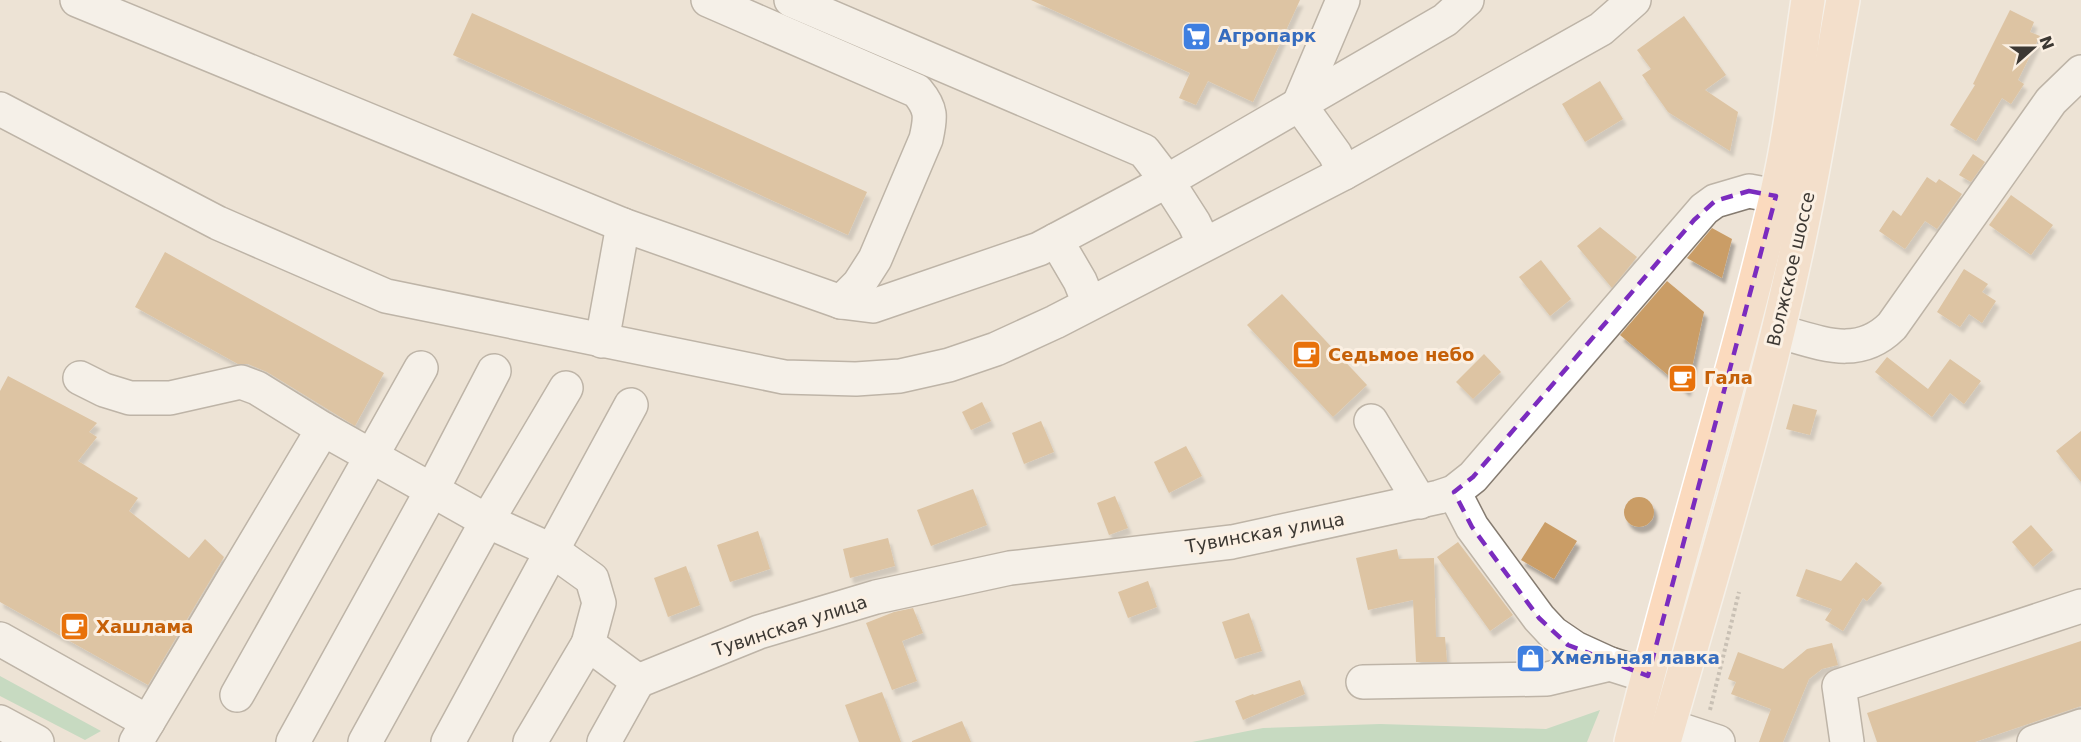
<svg xmlns="http://www.w3.org/2000/svg" width="2081" height="742" font-family="'DejaVu Sans',sans-serif">
<style>
.green{fill:#9acea9}
.building{fill:#ca9d66;filter:url(#shadow)}
.lines{fill:none;stroke-linecap:round;stroke-linejoin:round}
.minor-casing{stroke:#857b70;stroke-width:36}
.major-casing{stroke:#fff;stroke-width:36}
.path{stroke:#9d968d;stroke-width:4;stroke-dasharray:3 3;stroke-linecap:butt}
.minor{stroke:#fff;stroke-width:33}
.major{stroke:#fbdabe;stroke-width:33}
.marked{fill:none;stroke:#7b2cbf;stroke-width:4.5;stroke-dasharray:12 8;stroke-linejoin:round}
.labels{text-anchor:middle;stroke-width:6;stroke-linejoin:round;paint-order:stroke}
.shop-label{font-size:18px;font-weight:bold;fill:#366cbe;stroke:#fbf0e3;text-anchor:start}
.street-label{font-size:18px;fill:#3c3833;stroke:#fbf0e3}
.food-label{font-size:18px;font-weight:bold;fill:#c56008;stroke:#fbf0e3;text-anchor:start}
</style>
<defs>
<filter id="shadow"><feDropShadow dx="3.5" dy="6" stdDeviation="1.5" flood-color="#0004"/></filter>
</defs>
<rect width="100%" height="100%" fill="#ede3d6"/>
<g class="green">
<path d="M 0,676 L 101,731 L 85,740 L 0,696 Z"/>
<path d="M 1600,710 L 1587,742 L 1192,742 L 1263,728 L 1380,724 L 1546,729 Z"/>
</g>
<g class="building">
<path d="M 1031,0 L 1300,0 L 1253,102 L 1208,81 L 1196,105 L 1179,98 L 1190,73 Z"/>
<path d="M 2010,10 L 2034,22 L 2030,32 L 2040,36 L 2018,80 L 2024,84 L 2011,104 L 2002,98 L 1976,141 L 1950,125 L 1975,85 L 1973,84 Z"/>
<path d="M 472,13 L 867,192 L 848,235 L 453,55 Z"/>
<path d="M 1684,16 L 1726,75 L 1705,90 L 1738,112 L 1730,151 L 1668,112 L 1642,75 L 1651,69 L 1637,50 Z"/>
<path d="M 1600,81 L 1623,119 L 1585,142 L 1562,104 Z"/>
<path d="M 1973,154 L 1985,162 L 1971,182 L 1959,175 Z"/>
<path d="M 1927,177 L 1936,183 L 1939,179 L 1962,194 L 1937,229 L 1925,221 L 1905,249 L 1879,231 L 1893,210 L 1901,216 Z"/>
<path d="M 2011,195 L 2053,225 L 2031,255 L 1989,225 Z"/>
<path d="M 1600,227 L 1637,257 L 1612,288 L 1577,246 Z"/>
<path d="M 1712,228 L 1732,239 L 1722,278 L 1687,258 Z"/>
<path d="M 165,252 L 384,373 L 355,426 L 267,372 L 248,364 L 238,364 L 135,307 Z"/>
<path d="M 1541,260 L 1571,299 L 1550,316 L 1519,277 Z"/>
<path d="M 1964,269 L 1988,284 L 1982,292 L 1996,301 L 1982,323 L 1969,314 L 1960,327 L 1937,312 Z"/>
<path d="M 1667,281 L 1704,312 L 1687,391 L 1620,335 Z"/>
<path d="M 1282,294 L 1367,385 L 1333,417 L 1247,325 Z"/>
<path d="M 1484,354 L 1501,372 L 1473,399 L 1456,382 Z"/>
<path d="M 1887,357 L 1928,389 L 1950,359 L 1981,381 L 1964,404 L 1950,393 L 1932,417 L 1875,372 Z"/>
<path d="M 8,376 L 97,423 L 89,432 L 97,437 L 78,461 L 138,498 L 129,511 L 189,558 L 205,539 L 224,557 L 148,685 L 0,602 L 0,391 Z"/>
<path d="M 982,402 L 991,421 L 971,430 L 962,412 Z"/>
<path d="M 1793,404 L 1817,410 L 1810,435 L 1786,429 Z"/>
<path d="M 1041,421 L 1054,452 L 1024,464 L 1012,433 Z"/>
<path d="M 2081,431 L 2081,482 L 2056,451 Z"/>
<path d="M 1186,446 L 1202,476 L 1169,493 L 1154,462 Z"/>
<path d="M 973,489 L 987,525 L 931,546 L 917,510 Z"/>
<path d="M 1115,496 L 1128,528 L 1109,535 L 1097,503 Z"/>
<circle cx="1639" cy="512" r="15"/>
<path d="M 1545,522 L 1577,541 L 1554,579 L 1521,560 Z"/>
<path d="M 2031,525 L 2053,550 L 2033,567 L 2012,542 Z"/>
<path d="M 758,531 L 770,569 L 730,582 L 717,545 Z"/>
<path d="M 888,538 L 895,566 L 850,578 L 843,549 Z"/>
<path d="M 1458,542 L 1513,615 L 1490,631 L 1437,557 Z"/>
<path d="M 1397,549 L 1399,559 L 1434,558 L 1436,637 L 1445,637 L 1447,662 L 1416,662 L 1413,600 L 1368,610 L 1356,558 Z"/>
<path d="M 1856,562 L 1882,583 L 1867,601 L 1863,598 L 1843,631 L 1825,620 L 1832,609 L 1796,596 L 1806,569 L 1841,581 Z"/>
<path d="M 686,566 L 700,605 L 668,617 L 654,578 Z"/>
<path d="M 1148,581 L 1157,607 L 1128,618 L 1118,592 Z"/>
<path d="M 913,608 L 923,633 L 902,641 L 917,681 L 892,690 L 866,623 L 894,612 Z"/>
<path d="M 1249,613 L 1262,651 L 1235,659 L 1222,622 Z"/>
<path d="M 2081,641 L 2081,706 L 1975,742 L 1877,742 L 1867,713 Z"/>
<path d="M 1832,643 L 1838,665 L 1822,669 L 1809,679 L 1783,742 L 1759,742 L 1771,709 L 1731,694 L 1736,682 L 1728,679 L 1738,652 L 1783,669 L 1807,649 Z"/>
<path d="M 1300,680 L 1305,694 L 1243,720 L 1235,701 L 1253,694 L 1254,695 Z"/>
<path d="M 882,692 L 901,742 L 859,742 L 845,705 Z"/>
<path d="M 962,721 L 971,742 L 912,742 L 912,741 Z"/>
</g>
<g class="lines">
<defs>
<g id="minor">
<path d="M 77,0 L 623,225"/>
<path d="M 708,0 L 917,91 C 932,109 931,117 926,139 L 875,259 L 859,284 L 841,302"/>
<path d="M 791,0 L 1144,151 L 1167,181 L 1445,20 L 1467,0"/>
<path d="M 1343,0 L 1299,104 L 1335,154 L 1344,173"/>
<path d="M 0,109 L 218,223 L 386,296 L 784,377 L 856,379 L 900,376 L 949,365 L 996,349 L 1055,322 L 1344,173 L 1601,29 L 1634,0"/>
<path d="M 1056,240 L 1080,281 L 1089,303"/>
<path d="M 1777,331 C 1819,342 1857,361 1892,326 L 2051,101 L 2081,72"/>
<path d="M 602,341 L 623,225 L 841,302 L 873,306 L 1039,249 L 1167,181 L 1194,223 L 1204,244"/>
<path d="M 80,378 L 104,390 L 130,398 L 170,398 L 241,382 L 257,388 L 323,429 L 487,521 L 553,551 L 592,579 L 599,603 L 588,644 L 638,681"/>
<path d="M 1371,421 L 1420,502"/>
<path d="M 1454,492 L 1472,527 L 1539,618 L 1553,633 L 1575,648 L 1610,664 L 1648,676"/>
<path d="M 0,639 L 148,722"/>
<path d="M 638,681 L 759,632 L 876,597 L 1010,568 L 1232,542 L 1439,497 L 1454,492 L 1473,477 L 1704,209 L 1715,201 L 1749,191 L 1776,196"/>
<path d="M 1363,682 L 1547,679 L 1610,664"/>
<path d="M 237,695 L 421,368"/>
<path d="M 0,722 L 37,742"/>
<path d="M 1669,726 L 1718,742"/>
<path d="M 136,742 L 323,429"/>
<path d="M 293,742 L 432,490 L 494,371"/>
<path d="M 365,742 L 487,521 L 566,388"/>
<path d="M 448,742 L 631,405"/>
<path d="M 530,742 L 588,644"/>
<path d="M 604,742 L 638,681"/>
<path d="M 1847,742 L 1839,686 L 2081,606"/>
<path d="M 2034,742 L 2081,726"/>
</g>
<g id="major">
<path d="M 1631,742 C 1676,560 1733,380 1776,197 C 1791,133 1798,66 1808,0"/>
<path d="M 1664,742 C 1714,566 1769,390 1805,210 C 1819,141 1830,70 1843,0"/>
</g>
</defs>
<use href="#minor" class="minor-casing"/>
<use href="#major" class="major-casing"/>
<path class="path" d="M 1710,710 L 1739,592"/>
<use href="#minor" class="minor"/>
<use href="#major" class="major"/>
</g>
<path d="M0 0H2081V742H0ZM 1749,191 L 1776,196 L 1648,676 L 1568,645 L 1539,618 L 1472,527 L 1454,492 L 1473,477 L 1694,220 L 1715,201 Z" fill="#ede3d6" fill-opacity=".55" fill-rule="evenodd"/>
<path class="marked" d="M 1749,191 L 1776,196 L 1648,676 L 1568,645 L 1539,618 L 1472,527 L 1454,492 L 1473,477 L 1694,220 L 1715,201 Z"/>
<defs>
<symbol id="supermarket-square" viewBox="-11 -11 22 22"><rect x="-9" y="-9" width="18" height="18" rx="4" fill="#3f7fe0" stroke="#fbf0e3"/><path d="M-6-5.5h2.5l.6 2H6L4.5 2H-2.5L-4.4-4H-6ZM-1.5 3.2a1.3 1.3 0 1 0 .1 0ZM3 3.2a1.3 1.3 0 1 0 .1 0Z" fill="#fff"/></symbol>
<symbol id="cafe-square" viewBox="-11 -11 22 22"><rect x="-9" y="-9" width="18" height="18" rx="4" fill="#e8710a" stroke="#fbf0e3"/><path d="M-5.5-4.5H6V0H3Q3 3.5 0 3.5H-2.5Q-5.5 3.5-5.5 0ZM3-3.2v2h1.7v-2ZM-6 4.5H4V6H-6Z" fill="#fff"/></symbol>
<symbol id="shop-square" viewBox="-11 -11 22 22"><rect x="-9" y="-9" width="18" height="18" rx="4" fill="#3f7fe0" stroke="#fbf0e3"/><path d="M-5-2.5h2.3a2.7 3.5 0 0 1 5.4 0H5L5.5 6h-11ZM-1.5-2.5h3a1.5 2.3 0 0 0-3 0Z" fill="#fff"/></symbol>
</defs>
<g fill-rule="evenodd">
<use href="#supermarket-square" x="1180" y="20" width="33" height="33"/>
<use href="#cafe-square" x="1290" y="338" width="33" height="33"/>
<use href="#cafe-square" x="1666" y="362" width="33" height="33"/>
<use href="#cafe-square" x="58" y="610" width="33" height="33"/>
<use href="#shop-square" x="1514" y="642" width="33" height="33"/>
</g>
<g class="labels">
<g class="shop-label">
<text x="1218" y="42">Агропарк</text>
<text x="1551" y="664">Хмельная лавка</text>
</g>
<g class="street-label">
<text transform="translate(1791 269) rotate(-77)" y="6">Волжское шоссе</text>
<text transform="translate(1265 533) rotate(-10)" y="6">Тувинская улица</text>
<text transform="translate(790 626) rotate(-18)" y="6">Тувинская улица</text>
</g>
<g class="food-label">
<text x="1328" y="361">Седьмое небо</text>
<text x="1704" y="384">Гала</text>
<text x="96" y="633">Хашлама</text>
</g>
</g>
<g transform="translate(2033 48) rotate(69)" stroke="#fbf0e3" stroke-width="4.5" paint-order="stroke">
<path d="M0-4.5L10 22L0 15L-10 22Z" fill="#3c3833"/>
<text y="-9" font-size="16" font-weight="bold" text-anchor="middle" fill="#3c3833">N</text>
</g>
</svg>
